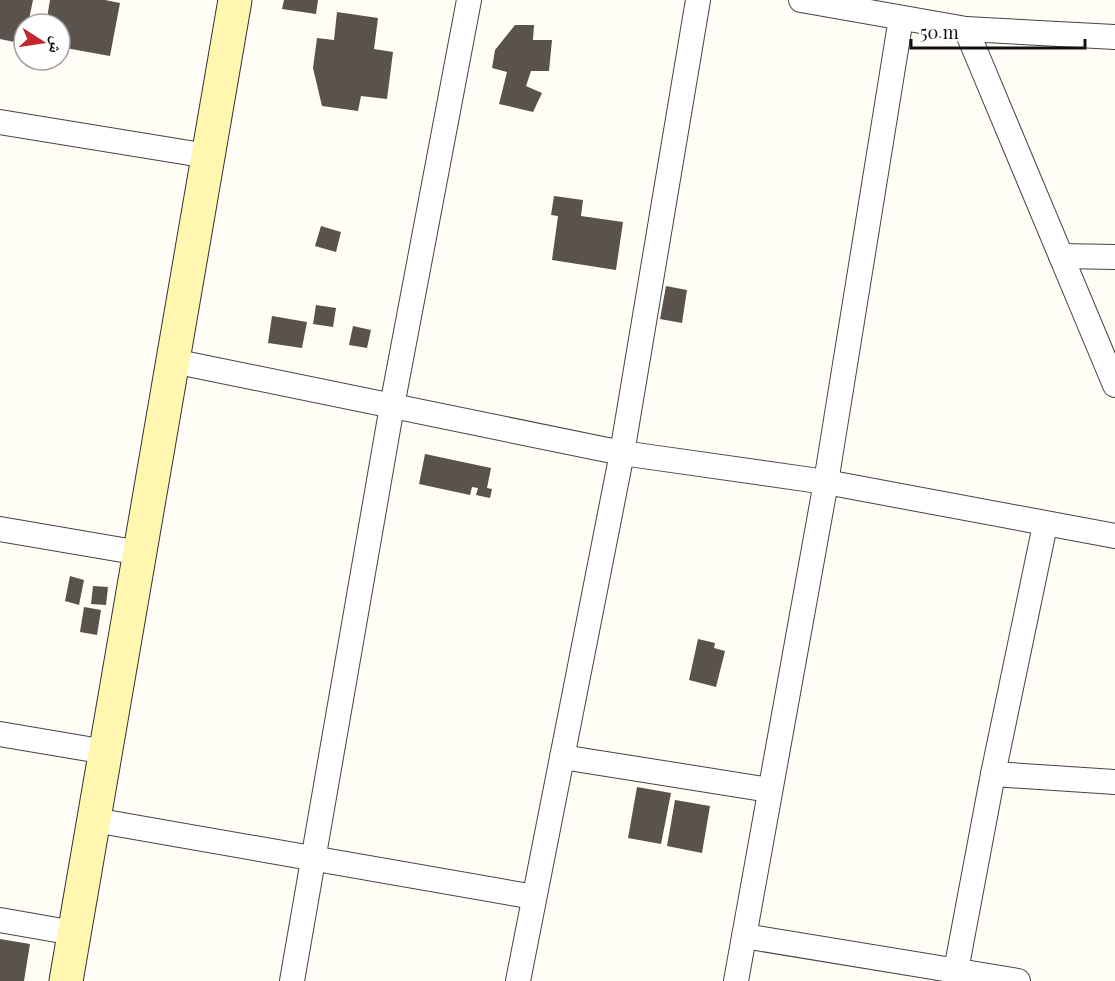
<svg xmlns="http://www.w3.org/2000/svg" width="1115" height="981" font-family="'Playfair Display','Noto Naskh Arabic',serif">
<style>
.building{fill:#5a524d}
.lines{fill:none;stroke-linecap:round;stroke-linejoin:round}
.street-casing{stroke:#444;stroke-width:26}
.secondary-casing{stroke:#333;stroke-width:35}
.street{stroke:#fff;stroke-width:24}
.secondary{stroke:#fff6b0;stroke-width:33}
</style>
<rect width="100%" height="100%" fill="#fffdf5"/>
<g class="building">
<path d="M 0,0 L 33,0 L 28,24 L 24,24 L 24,44 L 0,39 Z"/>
<path d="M 50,0 L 105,0 L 120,3 L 110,56 L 60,47 L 60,24 L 46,24 Z"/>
<path d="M 284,0 L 318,0 L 316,14 L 282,9 Z"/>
<path d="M 337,12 L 378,18 L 374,49 L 393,52 L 387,99 L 361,96 L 358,111 L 322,106 L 313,68 L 317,38 L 334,40 Z"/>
<path d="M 515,25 L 534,25 L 533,40 L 552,40 L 549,71 L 531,71 L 526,86 L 542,93 L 533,112 L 499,104 L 507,72 L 492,68 L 495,50 Z"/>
<path d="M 554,196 L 583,200 L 581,216 L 623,222 L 616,270 L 552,260 L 558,216 L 551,215 Z"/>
<path d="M 321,226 L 341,232 L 336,252 L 315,246 Z"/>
<path d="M 666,286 L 687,290 L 682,323 L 660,319 Z"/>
<path d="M 316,305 L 336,308 L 333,327 L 313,324 Z"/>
<path d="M 272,316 L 307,322 L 302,348 L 268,343 Z"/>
<path d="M 353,326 L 371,330 L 367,348 L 349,345 Z"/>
<path d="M 425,454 L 491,468 L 487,488 L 492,489 L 490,498 L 476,495 L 478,488 L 472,487 L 470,495 L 419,484 Z"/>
<path d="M 70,576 L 84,580 L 79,605 L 65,601 Z"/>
<path d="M 93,586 L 108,587 L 106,605 L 91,604 Z"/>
<path d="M 84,607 L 101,610 L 97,635 L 80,632 Z"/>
<path d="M 698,639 L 715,643 L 714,648 L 725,651 L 716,687 L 689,680 Z"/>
<path d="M 637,787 L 671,793 L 661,844 L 628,838 Z"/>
<path d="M 675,800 L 710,806 L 702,853 L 667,846 Z"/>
<path d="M 0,939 L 30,944 L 24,981 L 0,981 Z"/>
</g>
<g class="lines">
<defs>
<g id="street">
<path d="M 801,0 L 966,29 L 1115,37"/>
<path d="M 966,29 L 1115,385"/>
<path d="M 0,122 L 208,156"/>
<path d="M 1061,256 L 1115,257"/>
<path d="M 173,361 L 622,453 L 826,482 L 1115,536"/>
<path d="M 0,529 L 140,553"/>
<path d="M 0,734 L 106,752"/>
<path d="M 562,757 L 770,790"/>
<path d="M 993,774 L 1045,525"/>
<path d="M 94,820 L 534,897"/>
<path d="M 0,920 L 74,933"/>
<path d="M 744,936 L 1018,981"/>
<path d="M 292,981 L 392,406 L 469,0"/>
<path d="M 518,981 L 622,453 L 698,0"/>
<path d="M 736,981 L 826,482 L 901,18"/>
<path d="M 954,981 L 993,774 L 1115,782"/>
</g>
<path id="secondary" d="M 66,981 L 235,0"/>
</defs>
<use href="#street" class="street-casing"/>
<use href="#secondary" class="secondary-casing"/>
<use href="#street" class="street"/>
<use href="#secondary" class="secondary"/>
</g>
<g transform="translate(42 42) rotate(102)"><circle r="28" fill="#ffffff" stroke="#a0a0a0" stroke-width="1.5"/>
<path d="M0-4.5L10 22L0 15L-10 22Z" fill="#c4262e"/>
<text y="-9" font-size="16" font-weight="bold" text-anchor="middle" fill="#111111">ش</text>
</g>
<path d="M911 39v9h174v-9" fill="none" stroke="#111111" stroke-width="3"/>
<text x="920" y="39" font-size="18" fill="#111111" stroke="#ffffff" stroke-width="4.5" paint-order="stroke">50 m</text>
</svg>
